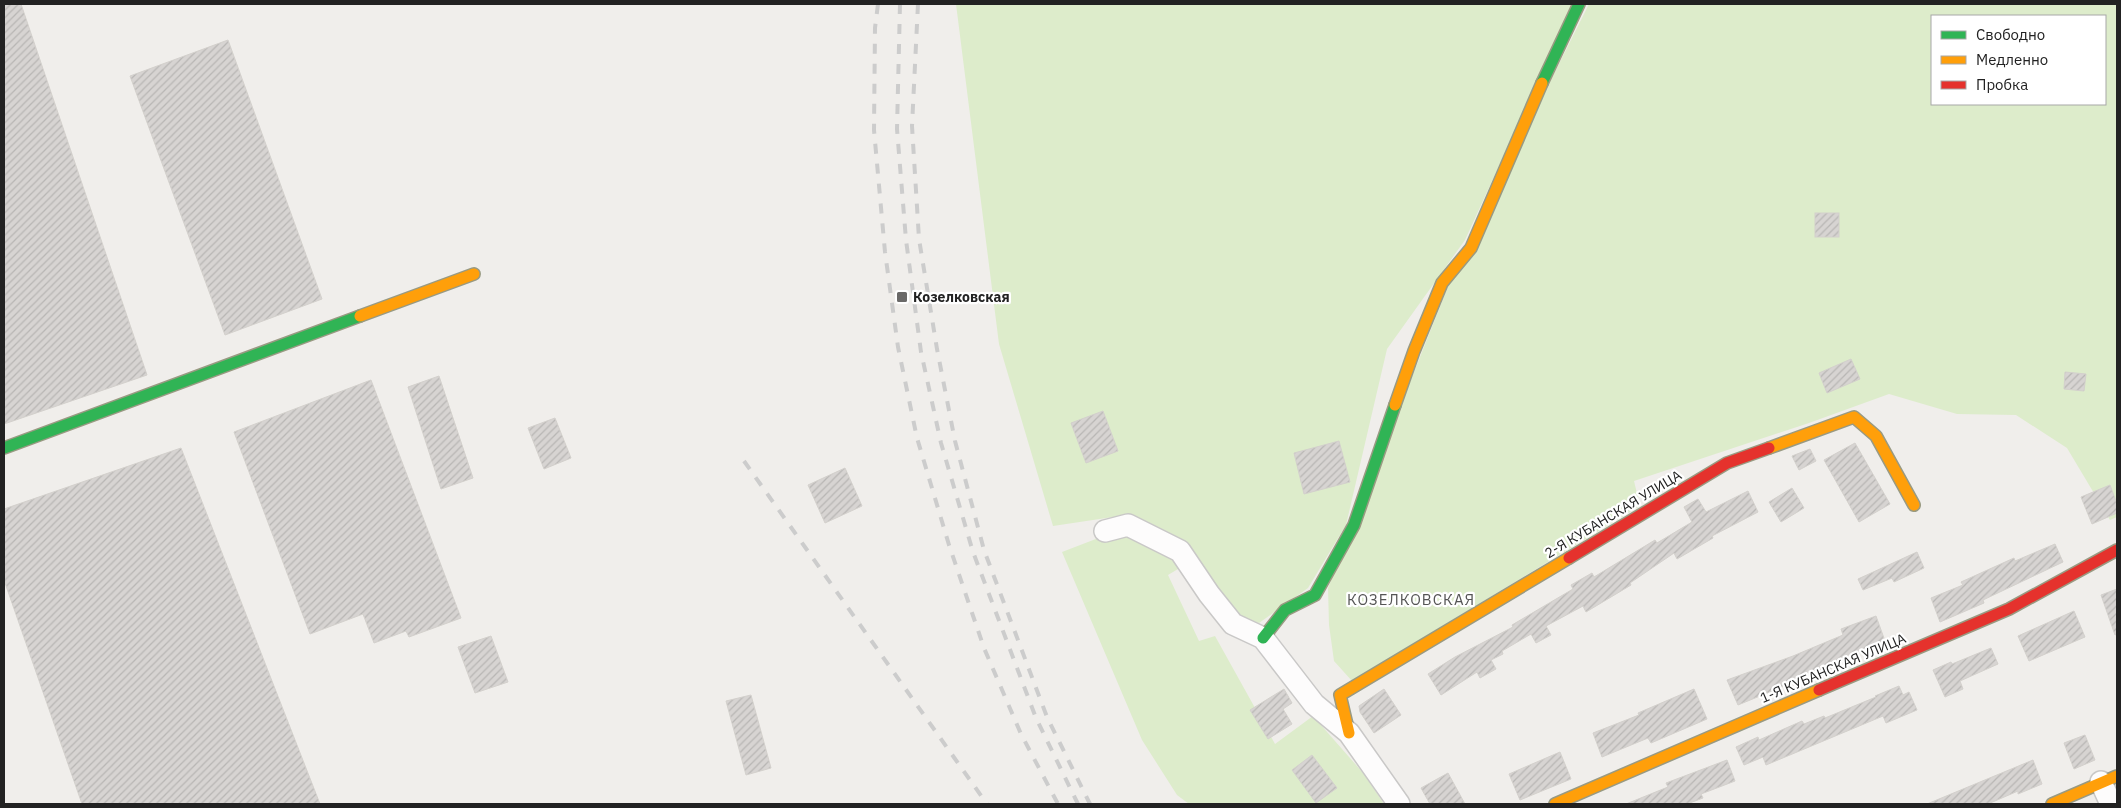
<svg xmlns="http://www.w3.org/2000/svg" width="2121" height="808" font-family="'IBM Plex Sans',sans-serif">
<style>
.garden{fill:#ddeccb;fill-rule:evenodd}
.building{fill:url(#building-hatch);stroke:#d3d0cc}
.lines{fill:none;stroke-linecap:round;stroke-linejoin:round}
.street-casing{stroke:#c9c8c7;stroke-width:24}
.fast-casing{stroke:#999a82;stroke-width:14}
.slow-casing{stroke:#999a82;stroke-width:14}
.jam-casing{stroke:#999a82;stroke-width:14}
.street{stroke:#fdfcfc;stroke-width:21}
.fast{stroke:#30b455;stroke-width:11}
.slow{stroke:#ff9f0a;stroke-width:11}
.jam{stroke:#e5322d;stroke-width:11}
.rail{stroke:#ccc;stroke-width:4;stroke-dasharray:10 10;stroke-linecap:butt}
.poi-dot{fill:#6a6968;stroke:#fff;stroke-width:2}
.labels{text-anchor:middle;stroke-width:4.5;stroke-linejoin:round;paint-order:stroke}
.poi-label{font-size:14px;font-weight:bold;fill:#222;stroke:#fff;text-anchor:start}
.street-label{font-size:14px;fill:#222;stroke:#fff}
.neighbourhood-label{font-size:15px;letter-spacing:1px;fill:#555;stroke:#fff}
</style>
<defs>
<pattern id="building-hatch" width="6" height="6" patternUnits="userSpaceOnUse" patternTransform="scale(1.25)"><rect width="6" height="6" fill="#d7d4d2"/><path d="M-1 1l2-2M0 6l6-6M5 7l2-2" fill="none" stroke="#b8b6b4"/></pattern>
</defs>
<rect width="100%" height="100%" fill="#f0eeeb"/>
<g class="garden">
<path d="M 956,4 L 1573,4 L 1465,240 L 1387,349 L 1346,525 L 1308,588 L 1259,623 L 1237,616 L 1176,538 L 1113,517 L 1053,526 L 999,344 Z"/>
<path d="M 1589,4 L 2117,4 L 2117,517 L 2110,520 L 2067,448 L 2016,415 L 1957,414 L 1889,394 L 1809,423 L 1634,481 L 1640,506 L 1352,681 L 1334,661 L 1329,625 L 1328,588 L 1451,279 ZM 1932,16 L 2105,16 L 2105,104 L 1932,104 Z"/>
<path d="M 1114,532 L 1148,541 L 1183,566 L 1168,575 L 1199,641 L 1215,636 L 1275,744 L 1313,716 L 1364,774 L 1384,804 L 1189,804 L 1177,795 L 1142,740 L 1062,552 Z"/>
</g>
<g class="building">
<path d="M 4,4 L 21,4 L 147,375 L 4,424 Z"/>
<path d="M 228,40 L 322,299 L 225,335 L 130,76 Z"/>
<rect x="1815" y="213" width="24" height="24"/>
<path d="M 1851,359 L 1860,379 L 1827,393 L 1819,373 Z"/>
<path d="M 2065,372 L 2086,374 L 2084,391 L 2064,389 Z"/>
<path d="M 439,376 L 473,478 L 441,489 L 408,387 Z"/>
<path d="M 371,380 L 461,618 L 409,637 L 406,631 L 374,643 L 363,614 L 310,634 L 234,432 Z"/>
<path d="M 1103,411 L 1118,451 L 1086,463 L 1071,423 Z"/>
<path d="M 555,418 L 571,458 L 544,469 L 528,428 Z"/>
<path d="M 1339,441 L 1350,482 L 1304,494 L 1294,453 Z"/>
<path d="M 1855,443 L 1890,504 L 1859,522 L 1824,460 Z"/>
<path d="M 181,448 L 320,804 L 82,804 L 4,580 L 4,509 Z"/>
<path d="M 1810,449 L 1816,461 L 1799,470 L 1792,456 Z"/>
<path d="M 845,468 L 862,506 L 825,523 L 808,485 Z"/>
<path d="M 2110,485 L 2117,504 L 2117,513 L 2092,524 L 2081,497 Z"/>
<path d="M 1792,488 L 1804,508 L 1781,522 L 1769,502 Z"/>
<path d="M 1748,491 L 1758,512 L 1712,536 L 1713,538 L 1677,559 L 1674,553 L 1630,583 L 1631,585 L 1586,612 L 1583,606 L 1546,626 L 1551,635 L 1536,643 L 1531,634 L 1502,651 L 1503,654 L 1491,660 L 1496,669 L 1480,678 L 1477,672 L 1441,695 L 1428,674 L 1455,657 L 1513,627 L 1512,625 L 1573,589 L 1571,585 L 1592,573 L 1594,577 L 1655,540 L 1657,543 L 1692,522 L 1684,507 L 1698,499 L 1706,512 Z"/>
<path d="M 2055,544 L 2063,562 L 1983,600 L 1984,603 L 1940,622 L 1931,598 L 1963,585 L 1961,582 L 2014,558 L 2015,561 Z"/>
<path d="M 1917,552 L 1924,568 L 1894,582 L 1892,578 L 1863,590 L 1858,579 Z"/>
<path d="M 2117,589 L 2117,634 L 2115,635 L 2101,595 Z"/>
<path d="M 2074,611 L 2085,637 L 2029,661 L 2018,636 Z"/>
<path d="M 1876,616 L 1885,641 L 1838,659 L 1840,665 L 1820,673 L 1818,669 L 1793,679 L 1794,682 L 1738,705 L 1727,680 L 1793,656 L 1843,635 L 1841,629 Z"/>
<path d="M 491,636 L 508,682 L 475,693 L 458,647 Z"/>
<path d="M 1991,648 L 1998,664 L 1960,681 L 1963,689 L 1945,697 L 1933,670 L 1951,662 L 1952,664 Z"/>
<path d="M 1899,686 L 1903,695 L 1909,692 L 1917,710 L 1886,723 L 1883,716 L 1766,765 L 1763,757 L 1744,765 L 1736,747 L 1758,737 L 1759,740 L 1802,721 L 1804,724 L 1824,716 L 1825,718 L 1876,697 L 1875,696 Z"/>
<path d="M 1284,689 L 1292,703 L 1283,709 L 1292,724 L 1268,739 L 1250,710 Z"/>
<path d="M 1384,689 L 1401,715 L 1374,733 L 1360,712 L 1359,706 Z"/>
<path d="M 1694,689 L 1707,719 L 1651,743 L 1648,738 L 1602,757 L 1593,733 L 1639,715 L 1638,713 Z"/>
<path d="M 751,695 L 771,768 L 746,775 L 726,701 Z"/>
<path d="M 2085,735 L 2095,760 L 2074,769 L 2064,743 Z"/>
<path d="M 1560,752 L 1571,779 L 1520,800 L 1509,774 Z"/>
<path d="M 1312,755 L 1337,788 L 1316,803 L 1292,770 Z"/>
<path d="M 1727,760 L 1735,781 L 1701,794 L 1703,798 L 1687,804 L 1626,804 L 1668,787 L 1666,783 Z"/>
<path d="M 2033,760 L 2042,784 L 2018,794 L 2018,791 L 1988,804 L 1927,804 Z"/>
<path d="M 1448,773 L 1465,804 L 1430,804 L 1421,788 Z"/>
</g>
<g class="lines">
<defs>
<g id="street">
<path d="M 1105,531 L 1128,525 L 1180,551 L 1209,594 L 1233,624 L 1263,638 L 1314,704 L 1349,733 L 1399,804"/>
<path d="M 2101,782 L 2111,804"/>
</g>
<g id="fast">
<path d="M 1542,83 L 1579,4"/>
<path d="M 4,448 L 360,316"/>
<path d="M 1263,638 L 1285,610 L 1315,595 L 1354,525 L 1395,405"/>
</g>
<g id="slow">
<path d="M 360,316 L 474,274"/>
<path d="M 1395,405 L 1414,351 L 1442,283 L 1471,248 L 1542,83"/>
<path d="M 1769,448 L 1854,417 L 1876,436 L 1914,505"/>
<path d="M 1349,733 L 1340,695 L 1569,558"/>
<path d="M 1555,804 L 1819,690"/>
<path d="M 2052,804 L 2117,776"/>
</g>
<g id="jam">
<path d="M 1569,558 L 1727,463 L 1769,448"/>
<path d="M 1819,690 L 2009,609 L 2117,550"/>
</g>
</defs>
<use href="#street" class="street-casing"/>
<use href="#fast" class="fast-casing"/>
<use href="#slow" class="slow-casing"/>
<use href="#jam" class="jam-casing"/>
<use href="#street" class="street"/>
<use href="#fast" class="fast"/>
<use href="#slow" class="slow"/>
<use href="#jam" class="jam"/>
<g class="rail">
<path d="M 878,4 L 875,28 L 874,130 L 885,252 L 898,347 L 917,438 L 949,545 L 984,648 L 1021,734 L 1058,804"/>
<path d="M 900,4 L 897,129 L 906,240 L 921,352 L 941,443 L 973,552 L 1036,718 L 1078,804"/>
<path d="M 918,4 L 912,126 L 919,239 L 937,349 L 955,441 L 984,550 L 1047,717 L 1090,804"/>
<path d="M 744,461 L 987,804"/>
</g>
</g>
<rect class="poi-dot" x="896" y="291" width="12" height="12" rx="2.5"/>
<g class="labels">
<g class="poi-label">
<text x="913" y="302">Козелковская</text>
</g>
<g class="street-label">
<text transform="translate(1613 514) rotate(-31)" y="5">2-Я КУБАНСКАЯ УЛИЦА</text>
<text transform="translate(1833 668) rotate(-23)" y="5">1-Я КУБАНСКАЯ УЛИЦА</text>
</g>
<g class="neighbourhood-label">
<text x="1411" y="605">КОЗЕЛКОВСКАЯ</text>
</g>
</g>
<rect width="2121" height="808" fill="none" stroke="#222222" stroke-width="10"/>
<rect x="1931" y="15" width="175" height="90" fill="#ffffff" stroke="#a7a7a7"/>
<rect x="1941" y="31" width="25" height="8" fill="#30b455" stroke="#a7a7a7"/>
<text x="1976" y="40" font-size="15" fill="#222222">Свободно</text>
<rect x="1941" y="56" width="25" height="8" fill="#ff9f0a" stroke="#a7a7a7"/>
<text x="1976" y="65" font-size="15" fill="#222222">Медленно</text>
<rect x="1941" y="81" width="25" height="8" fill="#e5322d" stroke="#a7a7a7"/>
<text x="1976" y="90" font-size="15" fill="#222222">Пробка</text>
</svg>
